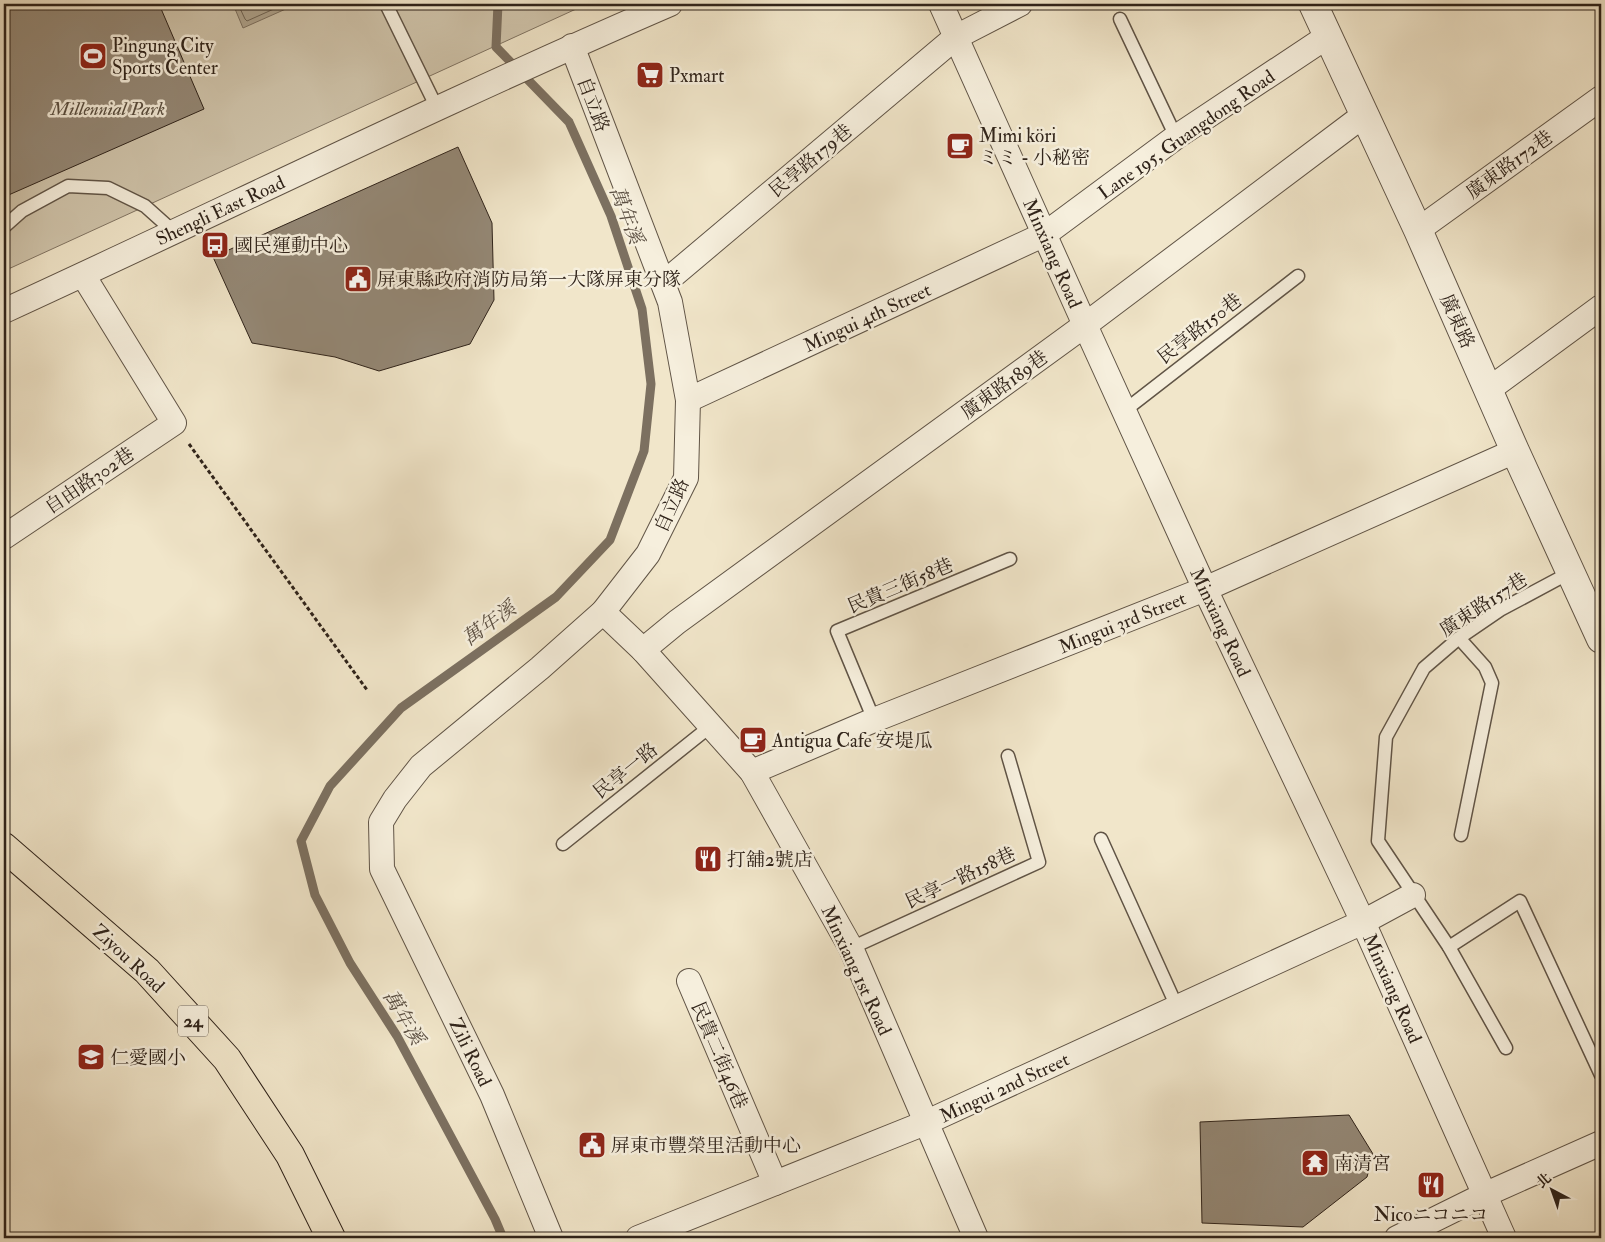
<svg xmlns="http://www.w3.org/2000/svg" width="1605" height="1242" font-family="'IM FELL Double Pica','Noto Serif TC','Noto Serif JP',serif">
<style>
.green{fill:#d0c5ac;stroke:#807463}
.water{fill:#afa48e;stroke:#7c7060}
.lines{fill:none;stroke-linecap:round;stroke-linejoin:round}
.shore{stroke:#6f6454;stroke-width:1}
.stream{stroke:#7c7060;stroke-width:9}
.building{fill:#948876;stroke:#2f231a}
.service-casing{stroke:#605446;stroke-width:15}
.minor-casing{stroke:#605446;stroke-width:26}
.tertiary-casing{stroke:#605446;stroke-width:30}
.primary-casing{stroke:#2f231a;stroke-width:30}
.path{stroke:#2f231a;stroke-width:3;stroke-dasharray:4 2.5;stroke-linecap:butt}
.service{stroke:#f6efdd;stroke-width:12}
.minor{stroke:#f6efdd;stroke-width:24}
.tertiary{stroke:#f6efdd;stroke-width:28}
.primary{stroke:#f1e6ca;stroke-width:28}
.labels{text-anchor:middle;stroke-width:5;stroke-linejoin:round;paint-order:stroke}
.shield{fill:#f6efdd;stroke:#6b6054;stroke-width:1}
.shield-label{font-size:18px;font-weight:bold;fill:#2f231a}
.poi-label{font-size:19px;fill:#2f231a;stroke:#f6efdd;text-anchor:start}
.street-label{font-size:19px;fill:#2f231a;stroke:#f6efdd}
.park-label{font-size:19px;font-style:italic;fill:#574c3e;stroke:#f6efdd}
.water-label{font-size:20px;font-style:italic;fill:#5c5043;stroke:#f6efdd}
</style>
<rect width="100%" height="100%" fill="#f1e6ca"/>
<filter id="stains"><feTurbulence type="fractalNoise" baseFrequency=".004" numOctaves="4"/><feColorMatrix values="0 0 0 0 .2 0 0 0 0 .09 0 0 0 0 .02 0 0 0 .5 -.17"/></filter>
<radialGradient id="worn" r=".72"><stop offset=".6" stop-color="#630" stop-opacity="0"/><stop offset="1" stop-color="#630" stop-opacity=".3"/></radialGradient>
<path class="green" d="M 4,4 L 587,4 L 4,271 Z"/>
<path class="water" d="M 233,4 L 297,4 L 243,28 Z"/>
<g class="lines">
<path class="shore" d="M 238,4 L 245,19 L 247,21 L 285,4"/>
<path class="stream" d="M 498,4 L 496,47 L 569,122 L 611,216 L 642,309 L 651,384 L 644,451 L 610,540 L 556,597 L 401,708 L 330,786 L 301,841 L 315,895 L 350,963 L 397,1036 L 495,1219 L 503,1238"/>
</g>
<g class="building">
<path d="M 4,4 L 159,4 L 204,109 L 4,197 Z"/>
<path d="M 458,147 L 492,223 L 494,300 L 470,344 L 379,371 L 335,357 L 252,343 L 213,257 Z"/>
<path d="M 1349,1115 L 1373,1154 L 1367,1177 L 1303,1227 L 1202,1223 L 1200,1122 Z"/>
</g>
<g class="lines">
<defs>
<g id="service">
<path d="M 386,4 L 437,108"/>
<path d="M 1120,19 L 1176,137"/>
<path d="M 4,227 L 22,211 L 68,186 L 108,188 L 145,206 L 174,232"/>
<path d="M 1124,411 L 1298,276"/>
<path d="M 1459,638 L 1485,667 L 1492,683 L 1461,835"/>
<path d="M 874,720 L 837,631 L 1010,559"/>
<path d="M 1101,839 L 1177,1007"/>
<path d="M 563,844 L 712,725"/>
<path d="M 1449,947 L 1520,901 L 1601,1075"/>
<path d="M 851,948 L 1039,862 L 1008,756"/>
<path d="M 1506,1048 L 1449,947 L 1378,841 L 1386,737 L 1424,668 L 1459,638 L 1500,610 L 1571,572"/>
</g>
<g id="minor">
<path d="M 941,4 L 1085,325 L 1205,589 L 1363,922 L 1504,1238"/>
<path d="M 1418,230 L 1601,98"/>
<path d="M 664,283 L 956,37 L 1020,4"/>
<path d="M 4,311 C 226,209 445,101 670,4"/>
<path d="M 1488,390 L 1601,307"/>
<path d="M 688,400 L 1045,234 L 1176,137 L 1328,36"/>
<path d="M 4,537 L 174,423 L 83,275"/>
<path d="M 603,612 L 643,650 L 752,772 L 851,948 L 976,1238"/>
<path d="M 643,650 L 677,622 L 1085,325 L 1364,115"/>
<path d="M 752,772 L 874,720 L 1205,589 L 1515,451"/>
<path d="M 689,981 L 775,1183"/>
<path d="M 551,1238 L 492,1095 L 382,869 L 381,822 L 395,799 L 421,766 L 540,668 L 603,612 L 648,554 L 686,478 L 688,400 L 670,302 L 572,46"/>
<path d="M 638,1238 L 925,1123 L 1363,922 L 1413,895"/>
<path d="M 1397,1238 L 1484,1195 L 1601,1143"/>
</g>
<path id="tertiary" d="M 1313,4 L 1418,230 L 1515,451 L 1601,639"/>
<path id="primary" d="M 4,847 L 147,971 L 227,1059 L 290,1155 L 331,1238"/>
</defs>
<use href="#service" class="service-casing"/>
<use href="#minor" class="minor-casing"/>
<use href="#tertiary" class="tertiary-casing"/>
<use href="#primary" class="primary-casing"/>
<path class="path" d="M 189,444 L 367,690"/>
<use href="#service" class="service"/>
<use href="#minor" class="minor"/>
<use href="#tertiary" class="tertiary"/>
<use href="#primary" class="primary"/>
</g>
<defs>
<symbol id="stadium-square" viewBox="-11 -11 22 22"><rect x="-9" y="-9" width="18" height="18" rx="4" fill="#8f2418" stroke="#f6efdd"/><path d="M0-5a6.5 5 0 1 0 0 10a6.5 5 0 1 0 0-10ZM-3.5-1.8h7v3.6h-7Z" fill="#fff"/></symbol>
<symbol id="supermarket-square" viewBox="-11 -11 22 22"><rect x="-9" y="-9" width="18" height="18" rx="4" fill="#8f2418" stroke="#f6efdd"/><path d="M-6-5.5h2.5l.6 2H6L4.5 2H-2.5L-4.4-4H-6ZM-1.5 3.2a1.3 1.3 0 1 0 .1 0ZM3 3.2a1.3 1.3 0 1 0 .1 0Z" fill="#fff"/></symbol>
<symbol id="cafe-square" viewBox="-11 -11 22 22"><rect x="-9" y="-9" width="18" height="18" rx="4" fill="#8f2418" stroke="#f6efdd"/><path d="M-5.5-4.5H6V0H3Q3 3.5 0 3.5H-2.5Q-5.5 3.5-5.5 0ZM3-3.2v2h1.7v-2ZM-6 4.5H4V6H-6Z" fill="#fff"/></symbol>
<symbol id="bus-square" viewBox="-11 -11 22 22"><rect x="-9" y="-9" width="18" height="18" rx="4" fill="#8f2418" stroke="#f6efdd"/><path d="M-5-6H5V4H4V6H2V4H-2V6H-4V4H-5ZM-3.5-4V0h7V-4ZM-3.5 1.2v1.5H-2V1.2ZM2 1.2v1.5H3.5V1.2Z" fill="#fff"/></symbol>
<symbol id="civic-square" viewBox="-11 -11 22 22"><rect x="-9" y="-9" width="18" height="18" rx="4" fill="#8f2418" stroke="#f6efdd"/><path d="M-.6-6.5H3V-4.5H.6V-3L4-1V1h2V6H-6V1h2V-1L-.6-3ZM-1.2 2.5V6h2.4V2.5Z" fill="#fff"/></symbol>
<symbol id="restaurant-square" viewBox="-11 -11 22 22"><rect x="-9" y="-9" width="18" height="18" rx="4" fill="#8f2418" stroke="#f6efdd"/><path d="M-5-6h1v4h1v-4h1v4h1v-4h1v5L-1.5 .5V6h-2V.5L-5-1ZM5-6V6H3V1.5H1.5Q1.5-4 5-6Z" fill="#fff"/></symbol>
<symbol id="school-square" viewBox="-11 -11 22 22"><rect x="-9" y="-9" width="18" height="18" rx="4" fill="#8f2418" stroke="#f6efdd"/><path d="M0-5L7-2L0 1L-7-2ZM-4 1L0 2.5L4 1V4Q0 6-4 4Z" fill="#fff"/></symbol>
<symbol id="temple-square" viewBox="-11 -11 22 22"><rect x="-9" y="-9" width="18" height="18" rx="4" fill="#8f2418" stroke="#f6efdd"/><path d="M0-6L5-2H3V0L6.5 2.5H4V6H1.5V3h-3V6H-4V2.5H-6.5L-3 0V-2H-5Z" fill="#fff"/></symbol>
</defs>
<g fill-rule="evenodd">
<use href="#stadium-square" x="77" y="40" width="32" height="32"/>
<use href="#supermarket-square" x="634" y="59" width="32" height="32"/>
<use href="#cafe-square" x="944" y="130" width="32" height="32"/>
<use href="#bus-square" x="199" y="229" width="32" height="32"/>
<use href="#civic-square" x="342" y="263" width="32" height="32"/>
<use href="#cafe-square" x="737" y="724" width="32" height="32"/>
<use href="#restaurant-square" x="692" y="843" width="32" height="32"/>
<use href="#school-square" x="75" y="1041" width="32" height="32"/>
<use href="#civic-square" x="576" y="1129" width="32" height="32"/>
<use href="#temple-square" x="1299" y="1147" width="32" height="32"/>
<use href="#restaurant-square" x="1415" y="1169" width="32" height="32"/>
</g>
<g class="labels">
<rect class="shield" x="178" y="1005.5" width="30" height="31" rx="4"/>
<g class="shield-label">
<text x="193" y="1027">24</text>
</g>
<g class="poi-label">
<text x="112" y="52">Pingung City<tspan x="112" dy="22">Sports Center</tspan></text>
<text x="669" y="82">Pxmart</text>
<text x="979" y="142">Mimi köri<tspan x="979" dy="22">ミミ - 小秘密</tspan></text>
<text x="234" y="252">國民運動中心</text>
<text x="377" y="286">屏東縣政府消防局第一大隊屏東分隊</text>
<text x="772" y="747">Antigua Cafe 安堤瓜</text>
<text x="727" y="866">打舖2號店</text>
<text x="110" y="1064">仁愛國小</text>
<text x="611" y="1152">屏東市豐榮里活動中心</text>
<text x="1334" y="1170">南清宮</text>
<text x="1431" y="1221" text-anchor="middle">Nicoニコニコ</text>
</g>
<g class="street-label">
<text transform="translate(594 104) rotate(69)" y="7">自立路</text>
<text transform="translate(1186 134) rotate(-35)" y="7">Lane 195, Guangdong Road</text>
<text transform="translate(810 160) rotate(-40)" y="7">民享路179巷</text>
<text transform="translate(1509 164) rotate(-36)" y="7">廣東路172巷</text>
<text transform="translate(220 210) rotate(-25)" y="7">Shengli East Road</text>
<text transform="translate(1053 253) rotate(66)" y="7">Minxiang Road</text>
<text transform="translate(867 317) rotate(-25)" y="7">Mingui 4th Street</text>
<text transform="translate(1458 321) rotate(66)" y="7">廣東路</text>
<text transform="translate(1199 328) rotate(-38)" y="7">民享路150巷</text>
<text transform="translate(1004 384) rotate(-36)" y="7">廣東路189巷</text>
<text transform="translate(89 480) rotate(-34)" y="7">自由路302巷</text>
<text transform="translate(671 505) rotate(-66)" y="7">自立路</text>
<text transform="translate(900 585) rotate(-23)" y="7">民貴三街58巷</text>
<text transform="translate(1483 604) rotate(-33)" y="7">廣東路157巷</text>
<text transform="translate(1122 622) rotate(-22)" y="7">Mingui 3rd Street</text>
<text transform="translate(1221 622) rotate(65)" y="7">Minxiang Road</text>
<text transform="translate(625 770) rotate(-39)" y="7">民享一路</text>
<text transform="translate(960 877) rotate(-25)" y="7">民享一路158巷</text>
<text transform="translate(129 958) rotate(43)" y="7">Ziyou Road</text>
<text transform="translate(857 970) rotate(65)" y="7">Minxiang 1st Road</text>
<text transform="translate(1393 988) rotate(66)" y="7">Minxiang Road</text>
<text transform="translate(471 1052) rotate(64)" y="7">Zili Road</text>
<text transform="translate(720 1055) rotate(67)" y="7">民貴二街46巷</text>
<text transform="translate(1004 1087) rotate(-25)" y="7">Mingui 2nd Street</text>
</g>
<g class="park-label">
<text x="108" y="115">Millennial Park</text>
</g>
<g class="water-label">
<text transform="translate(627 215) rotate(69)" y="7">萬年溪</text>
<text transform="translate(489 623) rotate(-36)" y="7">萬年溪</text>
<text transform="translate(404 1017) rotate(59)" y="7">萬年溪</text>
</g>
</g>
<rect width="1605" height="1242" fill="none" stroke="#f1e6ca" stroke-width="20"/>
<rect x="5" y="5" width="1595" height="1232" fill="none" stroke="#2f231a" stroke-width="2.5"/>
<rect x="10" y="10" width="1585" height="1222" fill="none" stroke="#2f231a"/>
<g transform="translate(1552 1190) rotate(319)" stroke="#f6efdd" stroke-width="4" paint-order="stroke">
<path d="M0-4L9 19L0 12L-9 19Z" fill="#2f231a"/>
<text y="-8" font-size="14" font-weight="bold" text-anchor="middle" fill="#2f231a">北</text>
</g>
<rect width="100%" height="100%" filter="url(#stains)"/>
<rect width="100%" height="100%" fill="url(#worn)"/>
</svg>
